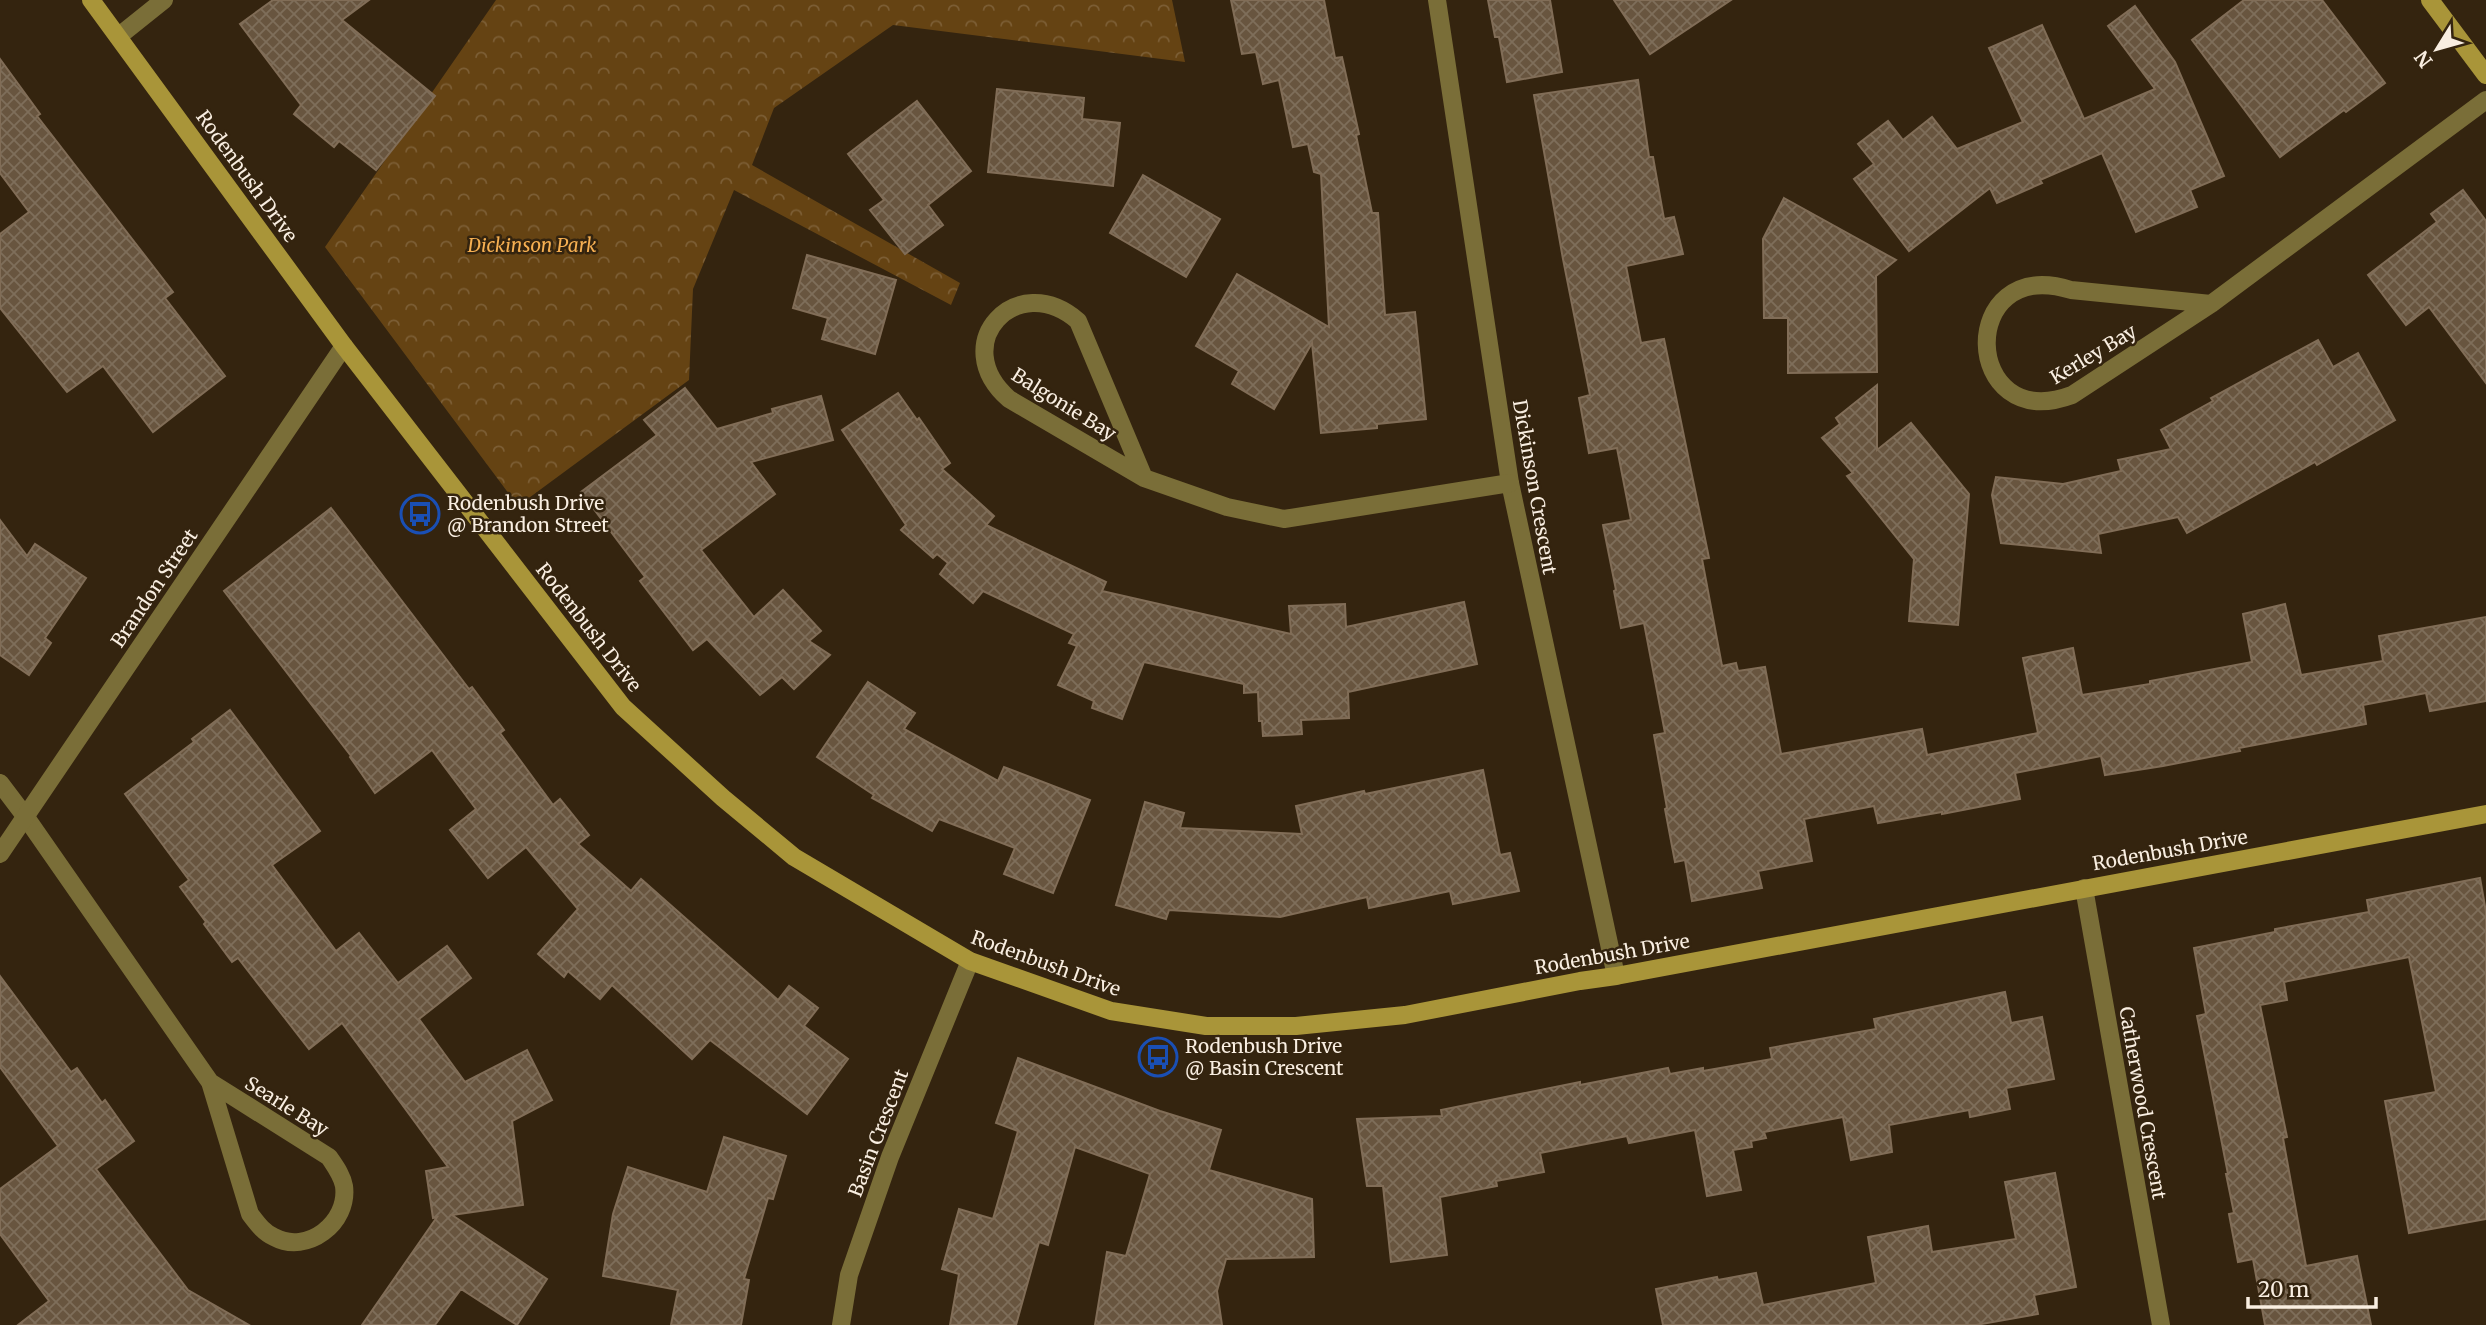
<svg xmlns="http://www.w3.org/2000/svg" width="2486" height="1325" font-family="Merriweather,serif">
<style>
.park{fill:url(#park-crowns)}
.building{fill:url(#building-cross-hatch);stroke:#816d57;stroke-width:2}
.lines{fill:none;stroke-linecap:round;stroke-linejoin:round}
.street{stroke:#7a6e38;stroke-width:18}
.secondary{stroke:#a99539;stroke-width:18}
.labels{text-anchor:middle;stroke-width:5;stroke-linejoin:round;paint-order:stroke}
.street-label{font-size:19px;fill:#f9eee1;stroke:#34240f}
.park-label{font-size:19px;font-style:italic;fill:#f7b052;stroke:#34240f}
.poi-label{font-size:19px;fill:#f9eee1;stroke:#34240f;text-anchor:start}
</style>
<defs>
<pattern id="park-crowns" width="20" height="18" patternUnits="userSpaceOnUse" patternTransform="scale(1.75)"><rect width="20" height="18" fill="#654313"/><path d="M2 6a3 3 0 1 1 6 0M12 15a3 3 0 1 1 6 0" fill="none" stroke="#7c5e35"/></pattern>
<pattern id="building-cross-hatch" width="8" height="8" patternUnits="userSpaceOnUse" patternTransform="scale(1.75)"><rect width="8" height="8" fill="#68553f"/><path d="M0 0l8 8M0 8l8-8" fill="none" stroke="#7e6e5a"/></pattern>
</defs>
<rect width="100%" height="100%" fill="#34240f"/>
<path class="park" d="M 496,0 L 1172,0 L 1185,62 L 893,25 L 774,108 L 752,165 L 960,283 L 951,305 L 734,190 L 693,289 L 689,380 L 518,506 L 325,247 Z"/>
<g class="building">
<path d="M 273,0 L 369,0 L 342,20 L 435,96 L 376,170 L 339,141 L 334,147 L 294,114 L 301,105 L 240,24 Z"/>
<path d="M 1231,0 L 1324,0 L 1335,58 L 1342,57 L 1359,134 L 1356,135 L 1372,213 L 1378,213 L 1385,315 L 1415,312 L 1426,419 L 1377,424 L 1377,428 L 1321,433 L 1312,343 L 1274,409 L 1232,384 L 1239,371 L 1196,346 L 1237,274 L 1329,327 L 1321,174 L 1314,172 L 1308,144 L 1293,147 L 1279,80 L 1263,84 L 1256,52 L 1242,54 Z"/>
<path d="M 1488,0 L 1550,0 L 1562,72 L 1507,82 L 1499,37 L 1495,37 Z"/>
<path d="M 1614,0 L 1731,0 L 1650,54 Z"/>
<path d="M 2244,0 L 2322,0 L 2385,83 L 2346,112 L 2344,110 L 2280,157 L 2192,40 Z"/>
<path d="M 2135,6 L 2175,62 L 2224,176 L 2190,190 L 2197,207 L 2136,232 L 2102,153 L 2040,180 L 2042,183 L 1997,203 L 1990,188 L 1909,251 L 1854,179 L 1874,164 L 1858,144 L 1888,121 L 1903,140 L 1932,117 L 1957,149 L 2023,122 L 1989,48 L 2042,25 L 2084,119 L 2155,89 L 2108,26 Z"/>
<path d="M 0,59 L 40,114 L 37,116 L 173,292 L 165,298 L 225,376 L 153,432 L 103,366 L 67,392 L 0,308 L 0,234 L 29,212 L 0,173 Z"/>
<path d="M 1638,80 L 1649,157 L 1653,157 L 1664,219 L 1674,217 L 1683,254 L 1626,266 L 1641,343 L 1664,339 L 1709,558 L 1702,559 L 1722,666 L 1736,663 L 1738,671 L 1765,667 L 1781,754 L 1922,729 L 1927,755 L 2038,733 L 2023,658 L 2073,648 L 2082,695 L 2150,684 L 2150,681 L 2252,662 L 2243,614 L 2285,604 L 2301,675 L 2383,661 L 2379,636 L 2486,617 L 2486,701 L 2430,711 L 2426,693 L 2363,705 L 2366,724 L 2239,748 L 2240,751 L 2163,766 L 2105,775 L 2101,756 L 2015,773 L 2020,799 L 1942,814 L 1942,812 L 1878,823 L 1874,806 L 1804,819 L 1812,861 L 1758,871 L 1762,888 L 1692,901 L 1685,860 L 1675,862 L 1665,809 L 1667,808 L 1654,735 L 1665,733 L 1644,623 L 1621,628 L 1614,591 L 1616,590 L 1603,525 L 1631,520 L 1617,448 L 1589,453 L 1579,398 L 1590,395 L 1563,259 L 1534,95 Z"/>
<path d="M 997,89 L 1084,98 L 1082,119 L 1120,123 L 1113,186 L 988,172 Z"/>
<path d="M 917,101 L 971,171 L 928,205 L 943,225 L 905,254 L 870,210 L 884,200 L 848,154 Z"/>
<path d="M 1143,175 L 1220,219 L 1186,277 L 1110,233 Z"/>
<path d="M 2463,190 L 2486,221 L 2486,383 L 2429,307 L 2406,325 L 2368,275 L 2437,222 L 2431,214 Z"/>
<path d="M 1784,198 L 1896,260 L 1876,276 L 1877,372 L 1788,373 L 1788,318 L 1764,318 L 1763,239 Z"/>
<path d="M 807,255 L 896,280 L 875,354 L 822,339 L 828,318 L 793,308 Z"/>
<path d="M 2318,340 L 2333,367 L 2358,353 L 2395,420 L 2317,465 L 2315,462 L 2187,533 L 2178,517 L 2098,534 L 2101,553 L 2001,543 L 1992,495 L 1996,477 L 2063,484 L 2121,471 L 2118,460 L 2171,449 L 2161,430 L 2213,401 L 2211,398 Z"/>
<path d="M 1877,385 L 1877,450 L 1911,423 L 1969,494 L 1958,625 L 1909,621 L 1914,559 L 1847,476 L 1853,473 L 1822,438 L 1840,424 L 1836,418 Z"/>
<path d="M 685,388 L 717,429 L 773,413 L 772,409 L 821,396 L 833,440 L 751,462 L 775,494 L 701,550 L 754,617 L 783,590 L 821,631 L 809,641 L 830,655 L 794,689 L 782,677 L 760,695 L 707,639 L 693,650 L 640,581 L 645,577 L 581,492 L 657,435 L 644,420 Z"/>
<path d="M 898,393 L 917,420 L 919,418 L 950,463 L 942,469 L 994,516 L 986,525 L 1106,582 L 1102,591 L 1291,634 L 1289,606 L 1345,604 L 1346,627 L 1464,602 L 1477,664 L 1348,692 L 1349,718 L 1301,720 L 1302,734 L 1263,736 L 1262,721 L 1259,721 L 1258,692 L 1244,693 L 1244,684 L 1144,662 L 1122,719 L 1092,708 L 1094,701 L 1058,685 L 1077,646 L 1069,643 L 1074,634 L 983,591 L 973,603 L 940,574 L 948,563 L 937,554 L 933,558 L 901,530 L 906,525 L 842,430 Z"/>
<path d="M 331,508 L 469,689 L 472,687 L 504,730 L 500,733 L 553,805 L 560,799 L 589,835 L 578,844 L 631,891 L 641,879 L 778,1000 L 789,986 L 818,1008 L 804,1026 L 848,1059 L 807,1114 L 710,1040 L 692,1059 L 612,985 L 600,999 L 568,971 L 564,977 L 538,954 L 578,909 L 526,847 L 488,878 L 450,830 L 476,809 L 432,750 L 375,793 L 350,757 L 351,756 L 224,591 Z"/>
<path d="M 0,520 L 27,556 L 35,544 L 86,578 L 45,638 L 51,643 L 29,675 L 0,655 Z"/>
<path d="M 868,682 L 915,713 L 904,729 L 998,781 L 1004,767 L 1090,800 L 1053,893 L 1004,874 L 1015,848 L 939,819 L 932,831 L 872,798 L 874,795 L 817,757 Z"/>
<path d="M 230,710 L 320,831 L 272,865 L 336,951 L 359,933 L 398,983 L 447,946 L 471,978 L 419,1019 L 465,1082 L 527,1050 L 552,1100 L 512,1121 L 523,1205 L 452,1215 L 547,1279 L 517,1325 L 461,1289 L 435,1325 L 362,1325 L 437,1217 L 433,1218 L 426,1171 L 448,1167 L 342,1023 L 309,1049 L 238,958 L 232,962 L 204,924 L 206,922 L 180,887 L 189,880 L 125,794 L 194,742 L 192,739 Z"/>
<path d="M 1483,770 L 1500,855 L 1510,853 L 1519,891 L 1453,904 L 1450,891 L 1369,908 L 1367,897 L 1280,917 L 1169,910 L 1166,919 L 1116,905 L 1145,802 L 1184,813 L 1180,828 L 1302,834 L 1296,806 L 1364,791 L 1365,794 Z"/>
<path d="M 2480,878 L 2486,912 L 2486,1219 L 2409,1233 L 2385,1101 L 2436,1092 L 2409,957 L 2284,982 L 2287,1000 L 2260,1005 L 2287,1137 L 2283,1138 L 2306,1266 L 2357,1256 L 2371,1325 L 2265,1325 L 2253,1259 L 2238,1262 L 2229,1214 L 2234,1213 L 2226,1174 L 2228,1174 L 2197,1016 L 2206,1014 L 2194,948 L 2275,932 L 2275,929 L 2369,912 L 2367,900 Z"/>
<path d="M 0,976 L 71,1072 L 77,1068 L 102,1103 L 105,1100 L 134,1141 L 96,1169 L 188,1290 L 249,1325 L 18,1325 L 49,1301 L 0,1234 L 0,1189 L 58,1146 L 0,1067 Z"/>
<path d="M 2005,992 L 2011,1023 L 2042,1017 L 2054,1079 L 2006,1088 L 2010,1109 L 1970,1117 L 1969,1110 L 1889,1125 L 1892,1152 L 1851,1160 L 1843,1117 L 1764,1132 L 1766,1138 L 1751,1141 L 1752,1147 L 1733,1150 L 1741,1190 L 1707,1196 L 1695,1130 L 1629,1143 L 1627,1136 L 1540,1153 L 1544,1172 L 1496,1181 L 1497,1186 L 1440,1197 L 1447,1255 L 1391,1262 L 1383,1186 L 1367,1186 L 1357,1119 L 1442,1116 L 1441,1110 L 1580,1082 L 1580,1085 L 1668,1068 L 1670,1074 L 1703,1068 L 1703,1071 L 1772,1059 L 1770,1048 L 1876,1029 L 1874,1019 Z"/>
<path d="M 1018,1058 L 1160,1111 L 1221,1130 L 1209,1170 L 1312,1199 L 1314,1257 L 1226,1259 L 1217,1291 L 1222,1325 L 1095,1325 L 1107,1252 L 1126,1256 L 1150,1174 L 1075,1147 L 1048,1245 L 1039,1242 L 1016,1325 L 950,1325 L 959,1274 L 942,1269 L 959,1209 L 993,1219 L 1018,1131 L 996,1123 Z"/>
<path d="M 724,1137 L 786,1156 L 773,1199 L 768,1198 L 744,1279 L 749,1280 L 741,1325 L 671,1325 L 678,1290 L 603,1276 L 613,1214 L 628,1167 L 707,1192 Z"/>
<path d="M 2055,1173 L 2076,1287 L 2034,1295 L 2038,1314 L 1976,1325 L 1663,1325 L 1656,1289 L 1717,1277 L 1718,1280 L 1756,1273 L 1763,1305 L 1876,1283 L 1868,1237 L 1928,1226 L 1932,1252 L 2016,1239 L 2005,1182 Z"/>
</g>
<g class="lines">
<g class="street">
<path d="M 1437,0 L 1510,483 L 1616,976"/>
<path d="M 119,36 L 164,0"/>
<path d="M 2211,304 L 2071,290 C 1956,254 1961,436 2072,395 L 2211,304 L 2486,100"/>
<path d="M 1144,478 L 1078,321 C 1017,268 946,344 1009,399 L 1144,478 L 1227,507 L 1284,519 L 1510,483"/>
<path d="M 0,783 L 25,816 L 210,1082 L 250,1214 C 257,1223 263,1232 274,1237 C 307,1255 349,1223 344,1186 C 342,1175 335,1166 329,1157 L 210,1082"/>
<path d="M 0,854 L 344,346"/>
<path d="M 2084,888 L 2161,1325"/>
<path d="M 841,1325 L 849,1275 L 890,1157 L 970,961"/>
</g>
<g class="secondary">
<path d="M 91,0 L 344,346 L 623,707 L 723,798 L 794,857 L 970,961 L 1111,1011 L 1206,1026 L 1296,1026 L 1405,1015 L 1580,981 L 1616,976 L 2486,814"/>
<path d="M 2430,0 L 2486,75"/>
</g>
</g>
<defs>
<symbol id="bus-ring" viewBox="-11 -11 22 22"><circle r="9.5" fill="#34240f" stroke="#1a4fb4" stroke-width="1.5"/><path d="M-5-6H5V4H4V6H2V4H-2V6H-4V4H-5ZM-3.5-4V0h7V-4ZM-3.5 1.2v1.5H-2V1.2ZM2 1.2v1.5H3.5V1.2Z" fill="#1a4fb4"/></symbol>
</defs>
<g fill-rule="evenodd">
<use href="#bus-ring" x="398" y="492" width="44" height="44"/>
<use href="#bus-ring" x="1136" y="1035" width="44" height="44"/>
</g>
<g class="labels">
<g class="street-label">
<text transform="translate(247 176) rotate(54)" y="7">Rodenbush Drive</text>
<text transform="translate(2093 354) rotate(-31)" y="7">Kerley Bay</text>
<text transform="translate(1064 404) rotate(32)" y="7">Balgonie Bay</text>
<text transform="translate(1535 487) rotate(80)" y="7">Dickinson Crescent</text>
<text transform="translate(154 588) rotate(-56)" y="7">Brandon Street</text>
<text transform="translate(589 627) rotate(52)" y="7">Rodenbush Drive</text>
<text transform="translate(2170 850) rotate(-10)" y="7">Rodenbush Drive</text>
<text transform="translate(1612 954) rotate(-10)" y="7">Rodenbush Drive</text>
<text transform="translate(1046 963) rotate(20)" y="7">Rodenbush Drive</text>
<text transform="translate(2143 1103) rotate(80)" y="7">Catherwood Crescent</text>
<text transform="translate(287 1106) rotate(32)" y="7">Searle Bay</text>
<text transform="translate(878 1133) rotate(-69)" y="7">Basin Crescent</text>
</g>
<g class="park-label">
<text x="532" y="252">Dickinson Park</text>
</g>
<g class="poi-label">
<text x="447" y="510">Rodenbush Drive<tspan x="447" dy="22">@ Brandon Street</tspan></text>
<text x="1185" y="1053">Rodenbush Drive<tspan x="1185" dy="22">@ Basin Crescent</tspan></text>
</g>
</g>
<g transform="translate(2437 49) rotate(233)" stroke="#34240f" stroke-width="5" paint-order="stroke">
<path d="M0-5L12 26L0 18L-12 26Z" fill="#f9eee1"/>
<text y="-10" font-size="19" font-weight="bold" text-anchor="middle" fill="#f9eee1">N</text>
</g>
<path d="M2248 1297v10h128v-10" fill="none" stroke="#f9eee1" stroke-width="3.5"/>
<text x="2258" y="1297" font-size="21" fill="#f9eee1" stroke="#34240f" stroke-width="5" paint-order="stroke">20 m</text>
</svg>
